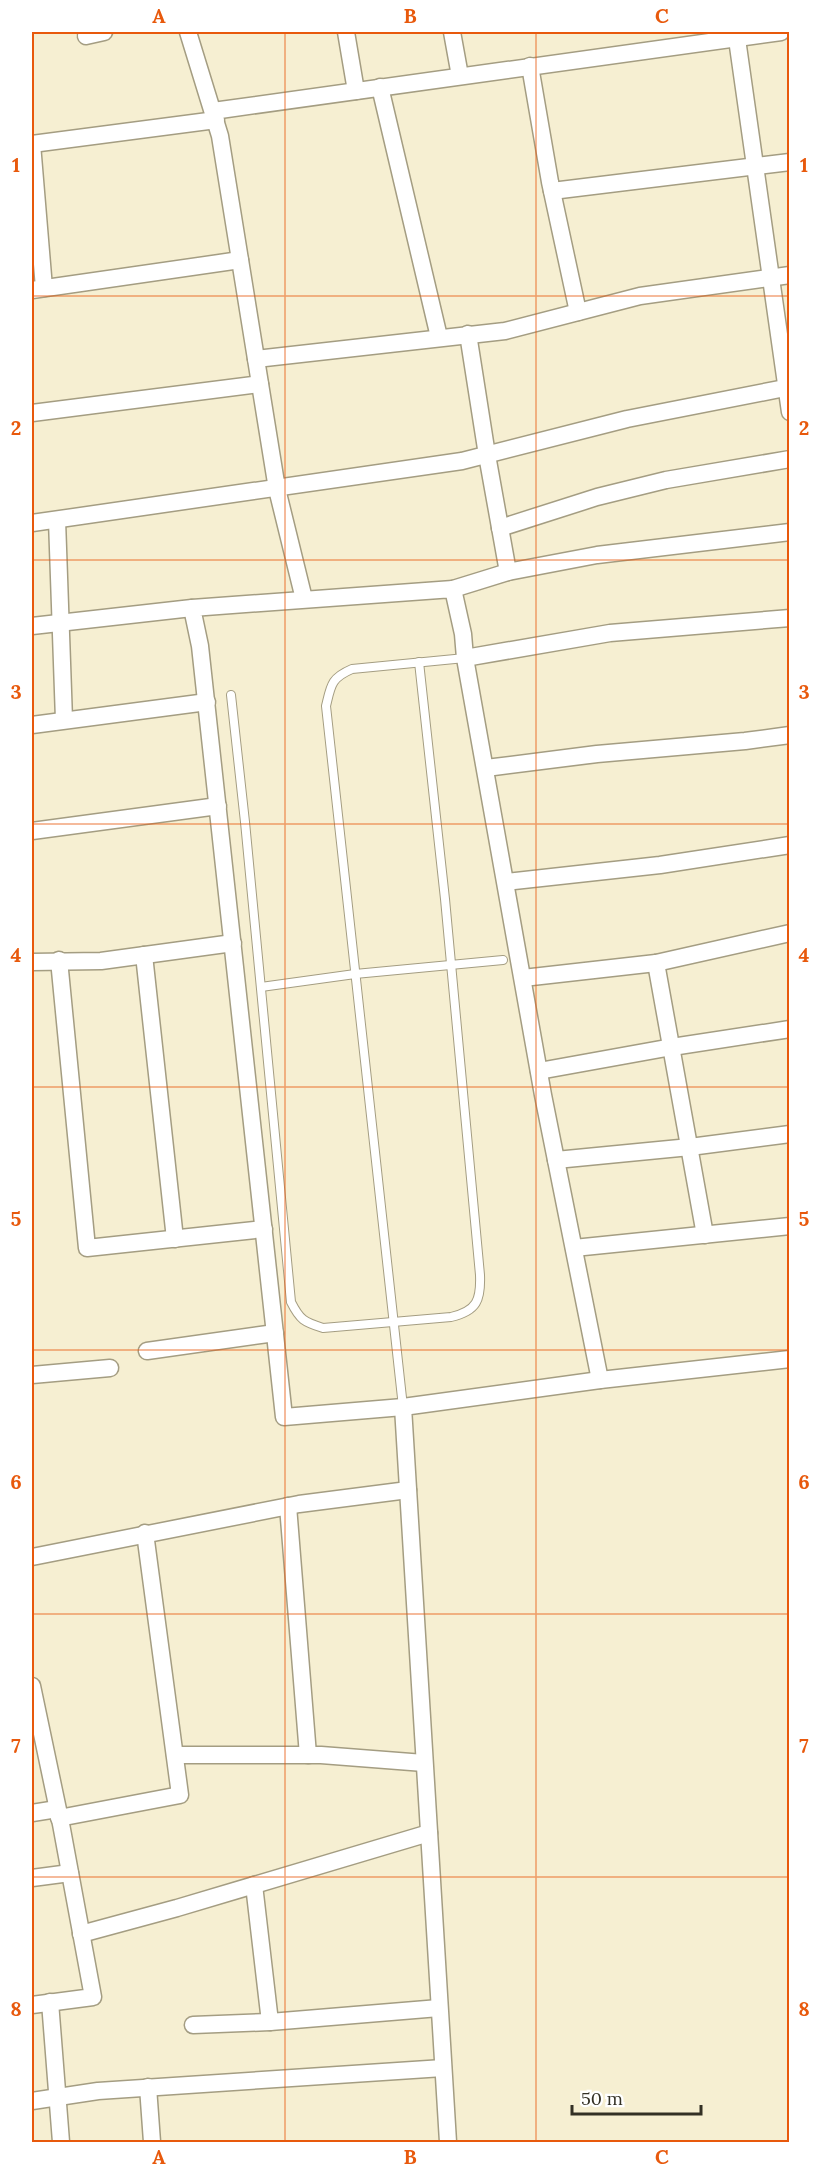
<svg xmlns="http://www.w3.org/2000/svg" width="821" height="2174" font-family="Lora,serif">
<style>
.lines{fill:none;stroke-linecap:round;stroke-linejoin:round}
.service-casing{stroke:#a49d82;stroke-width:10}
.minor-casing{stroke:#a49d82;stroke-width:19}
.service{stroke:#fff;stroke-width:8}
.minor{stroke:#fff;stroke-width:16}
.grid{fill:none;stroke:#e8590c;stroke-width:1.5;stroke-opacity:0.55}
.neatline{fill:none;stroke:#e8590c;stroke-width:2}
.grid-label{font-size:20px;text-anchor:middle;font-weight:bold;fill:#e8590c}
</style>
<rect width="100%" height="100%" fill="#f6efd2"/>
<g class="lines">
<defs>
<g id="service">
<path d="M 231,695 L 245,822 L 291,1302 C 300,1320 304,1322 323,1328 L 451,1317 C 477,1311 481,1300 480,1275 L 445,899 L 419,662"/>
<path d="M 261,987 L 355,974 L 503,960"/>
<path d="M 403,1407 L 326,706 C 331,685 331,678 352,669 L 465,658"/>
</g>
<g id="minor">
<path d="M 188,32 L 220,136 L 277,489 L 304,599"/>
<path d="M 346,32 L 356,91"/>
<path d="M 452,32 L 460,76"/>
<path d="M 736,32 L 790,412"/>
<path d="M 86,36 L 104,32"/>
<path d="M 530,66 L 550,182 L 578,312"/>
<path d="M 380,87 L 439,337"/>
<path d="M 213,111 L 781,32"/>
<path d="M 32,144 L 216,120"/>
<path d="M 32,144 L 44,288"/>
<path d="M 552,191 L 790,162"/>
<path d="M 32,290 L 240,260"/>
<path d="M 468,334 L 487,455 L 508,572"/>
<path d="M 256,359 L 505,331 L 640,296 L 790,275"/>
<path d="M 32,413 L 260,384"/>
<path d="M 57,520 L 64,720"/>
<path d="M 32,523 L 462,461 L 627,419 L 790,387"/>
<path d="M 500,528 L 597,497 L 666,480 L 790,459"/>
<path d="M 453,589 L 508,572 L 597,555 L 790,532"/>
<path d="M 32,626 L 192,608"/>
<path d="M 465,658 L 610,633 L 790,618"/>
<path d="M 32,725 L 207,702"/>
<path d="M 486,768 L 597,754 L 745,741 L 790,735"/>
<path d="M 32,831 L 218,806"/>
<path d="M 506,882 L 660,865 L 790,845"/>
<path d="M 144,955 L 175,1239"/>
<path d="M 59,960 L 87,1248 L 264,1229"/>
<path d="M 32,962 L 101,961 L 233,943"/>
<path d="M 656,963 L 705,1235"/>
<path d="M 523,978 L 656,963 L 790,933"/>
<path d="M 539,1071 L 672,1047 L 790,1029"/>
<path d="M 556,1160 L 690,1147 L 790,1134"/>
<path d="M 574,1248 L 790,1226"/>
<path d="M 147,1351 L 275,1333"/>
<path d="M 32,1375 L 110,1368"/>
<path d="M 403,1407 L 284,1417 L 200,646 L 192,608 L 453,589 L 463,634 L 465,658 L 543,1095 L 600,1380"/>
<path d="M 288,1506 L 308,1755"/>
<path d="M 32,1557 L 299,1504 L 408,1490"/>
<path d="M 32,1686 L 61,1824 L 93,1997 L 32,2005"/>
<path d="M 175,1755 L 321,1755 L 424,1763"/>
<path d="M 32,1813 L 57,1809"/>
<path d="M 59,1818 L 180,1795 L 145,1533"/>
<path d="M 32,1878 L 70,1873"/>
<path d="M 254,1885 L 270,2022"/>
<path d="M 81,1934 L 177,1908 L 429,1833"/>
<path d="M 50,2002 L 61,2142"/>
<path d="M 193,2025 L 270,2022 L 439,2008"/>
<path d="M 148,2087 L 152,2142"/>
<path d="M 32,2101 L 98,2091 L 443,2068"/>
<path d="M 448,2142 L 403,1407 L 600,1380 L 790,1359"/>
</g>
</defs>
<use href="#service" class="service-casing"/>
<use href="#minor" class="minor-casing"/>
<use href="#service" class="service"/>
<use href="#minor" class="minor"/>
</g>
<path class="grid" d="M 285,32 L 285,2142M 536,32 L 536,2142M 32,296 L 790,296M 32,560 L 790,560M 32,824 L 790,824M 32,1087 L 790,1087M 32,1350 L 790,1350M 32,1614 L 790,1614M 32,1877 L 790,1877"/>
<rect width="821" height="2174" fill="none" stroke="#ffffff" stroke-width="66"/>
<path d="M572 2105v9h129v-9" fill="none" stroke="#333025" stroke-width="3"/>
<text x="581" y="2105" font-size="18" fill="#333025" stroke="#ffffff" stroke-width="4.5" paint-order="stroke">50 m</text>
<rect x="33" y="33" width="755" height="2108" class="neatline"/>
<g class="grid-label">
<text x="159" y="23">A</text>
<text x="410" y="23">B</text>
<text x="662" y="23">C</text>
<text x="16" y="172">1</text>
<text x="804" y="172">1</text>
<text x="16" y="435">2</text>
<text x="804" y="435">2</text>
<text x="16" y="699">3</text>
<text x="804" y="699">3</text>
<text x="16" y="962">4</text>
<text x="804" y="962">4</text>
<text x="16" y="1226">5</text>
<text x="804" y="1226">5</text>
<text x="16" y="1489">6</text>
<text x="804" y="1489">6</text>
<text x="16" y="1753">7</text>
<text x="804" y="1753">7</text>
<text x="16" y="2016">8</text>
<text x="804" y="2016">8</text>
<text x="159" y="2164">A</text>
<text x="410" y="2164">B</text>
<text x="662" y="2164">C</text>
</g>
</svg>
